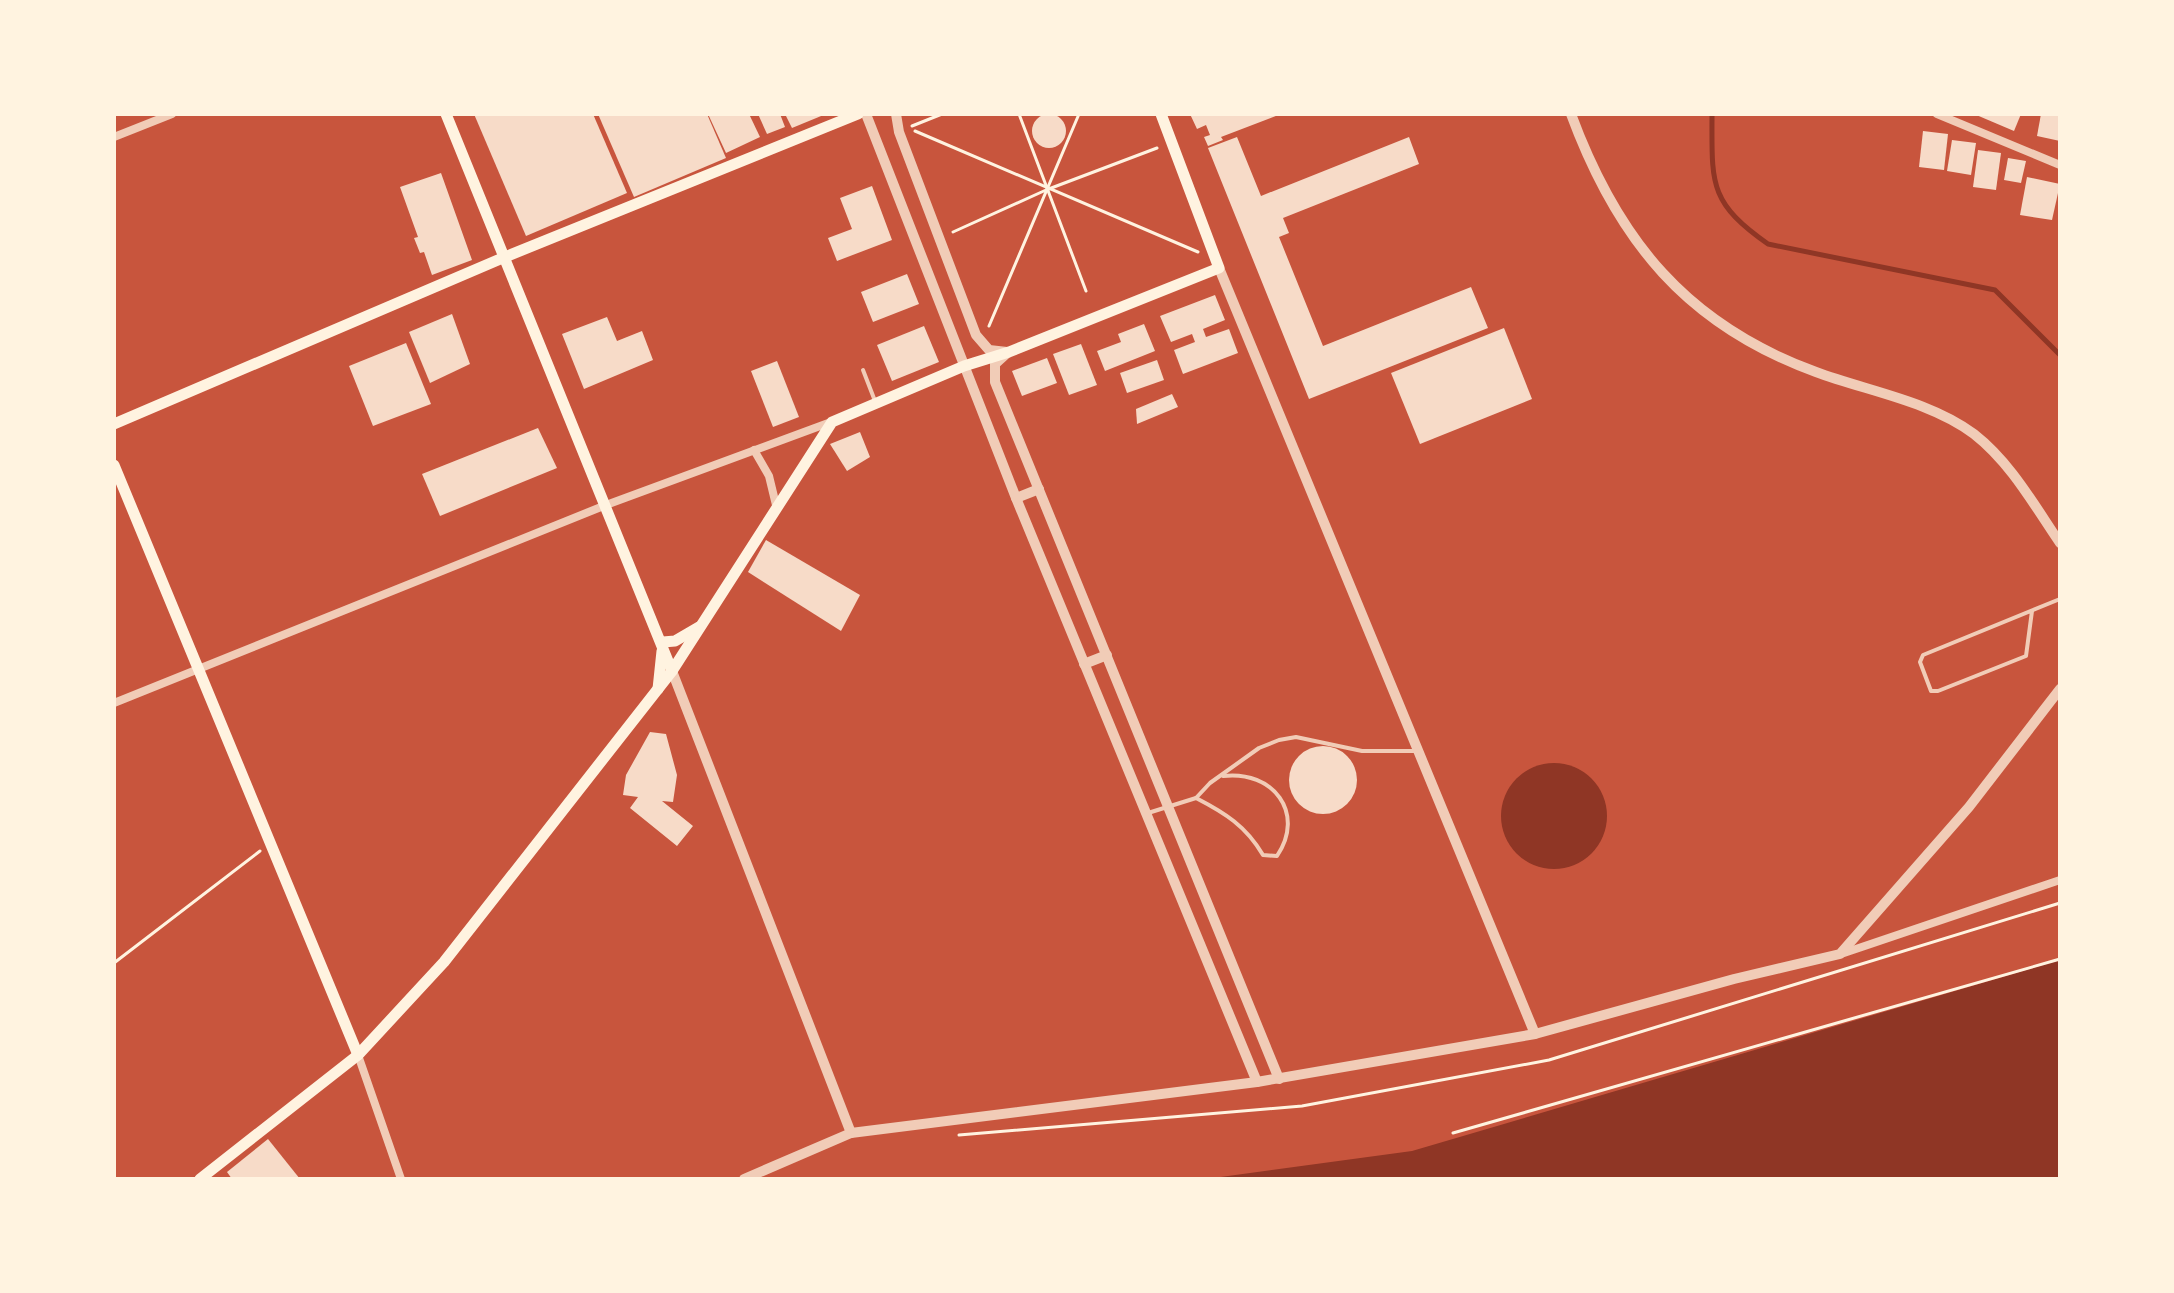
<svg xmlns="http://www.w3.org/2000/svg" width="2174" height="1293" font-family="Arial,sans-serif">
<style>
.water{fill:#8f3625}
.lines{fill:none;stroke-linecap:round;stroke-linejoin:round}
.stream{stroke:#8f3625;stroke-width:5}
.building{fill:#f7dbc8}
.path{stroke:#fff3e0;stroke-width:3}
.service{stroke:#f1ccb7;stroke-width:4}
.minor{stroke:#f1ccb7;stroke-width:8}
.tertiary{stroke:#f1ccb7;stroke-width:10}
.secondary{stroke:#fff3e0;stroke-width:11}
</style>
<rect width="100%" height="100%" fill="#c8553d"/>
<g class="water">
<circle cx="1554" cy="816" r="53"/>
<path d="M 2060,960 L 2060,1179 L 1206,1179 L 1412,1151 Z"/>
</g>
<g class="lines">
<path class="stream" d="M 1712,114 C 1712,183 1708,202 1768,244 L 1995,290 L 2060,355"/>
</g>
<g class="building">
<circle cx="1049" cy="131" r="17"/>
<path d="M 474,114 L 593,114 L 627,193 L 526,236 Z"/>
<path d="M 598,114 L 707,114 L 726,158 L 634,197 Z"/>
<path d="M 708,114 L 749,114 L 760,137 L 726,153 Z"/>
<path d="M 758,114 L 780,114 L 785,127 L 767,134 Z"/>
<path d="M 785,114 L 826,114 L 792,128 Z"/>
<path d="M 1190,114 L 1281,114 L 1221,137 L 1223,140 L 1208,146 L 1204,137 L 1210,135 L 1206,125 L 1197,129 Z"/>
<path d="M 1974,114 L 2021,114 L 2014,131 Z"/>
<path d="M 2041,114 L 2060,114 L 2060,141 L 2037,136 Z"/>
<path d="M 1923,131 L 1948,134 L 1944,170 L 1919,167 Z"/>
<path d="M 1237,137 L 1261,196 L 1409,137 L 1419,164 L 1283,218 L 1289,233 L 1279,237 L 1323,346 L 1471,287 L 1488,328 L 1309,399 L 1208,148 Z"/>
<path d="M 1952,140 L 1976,143 L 1971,175 L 1947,171 Z"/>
<path d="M 1978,150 L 2001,153 L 1996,190 L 1973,187 Z"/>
<path d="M 2008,158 L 2026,161 L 2021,183 L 2004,180 Z"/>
<path d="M 441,173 L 472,260 L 432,275 L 424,252 L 420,253 L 414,238 L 418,237 L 400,187 Z"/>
<path d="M 2027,177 L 2060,184 L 2052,220 L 2020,215 Z"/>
<path d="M 872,186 L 892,240 L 837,261 L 828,238 L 852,229 L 840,198 Z"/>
<path d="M 907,274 L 919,304 L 873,322 L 861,292 Z"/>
<path d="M 1215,295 L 1225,320 L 1203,329 L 1206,337 L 1229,329 L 1238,353 L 1183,374 L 1174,350 L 1195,342 L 1192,334 L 1171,342 L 1160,316 Z"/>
<path d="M 452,314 L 470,364 L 430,383 L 409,332 Z"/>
<path d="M 607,317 L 617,341 L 642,331 L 653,360 L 584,389 L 562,334 Z"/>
<path d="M 1144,324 L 1155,351 L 1105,371 L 1097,351 L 1121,342 L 1118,334 Z"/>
<path d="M 924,326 L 939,362 L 892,381 L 877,345 Z"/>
<path d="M 1504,328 L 1532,399 L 1420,444 L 1391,373 Z"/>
<path d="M 406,343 L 431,404 L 373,426 L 349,366 Z"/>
<path d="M 1081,344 L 1097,385 L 1069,395 L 1053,354 Z"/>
<path d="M 1047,358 L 1057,383 L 1022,396 L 1012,371 Z"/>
<path d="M 1157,360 L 1164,380 L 1127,393 L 1120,373 Z"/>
<path d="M 777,361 L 799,417 L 773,427 L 751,371 Z"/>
<path d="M 1172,394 L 1178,407 L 1137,424 L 1136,409 Z"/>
<path d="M 538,428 L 557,468 L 440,516 L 422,474 Z"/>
<path d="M 860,432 L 870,457 L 847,471 L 830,444 Z"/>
<path d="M 766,540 L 860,595 L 841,631 L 748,572 Z"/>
<path d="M 650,732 L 666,734 L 677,775 L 673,802 L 662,801 L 693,826 L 677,846 L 630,808 L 638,797 L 623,795 L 626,775 Z"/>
<circle cx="1323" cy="780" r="34"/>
<path d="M 268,1139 L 300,1179 L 232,1179 L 227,1172 Z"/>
</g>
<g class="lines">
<g class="path">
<path d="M 1019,114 L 1086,291"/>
<path d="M 912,126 L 942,114"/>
<path d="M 915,131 L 1198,252"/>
<path d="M 953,232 L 1046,190 L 1157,148"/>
<path d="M 989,326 L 1079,114"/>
<path d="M 114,963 L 260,851"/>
<path d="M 1453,1133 L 2060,959"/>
<path d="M 959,1135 L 1302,1106 L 1549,1060 L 2060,903"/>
</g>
<g class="service">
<path d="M 863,370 L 875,401"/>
<path d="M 2032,611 L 2026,656 L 1938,691 L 1931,691 L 1920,662 L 1923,655 L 2060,599"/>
<path d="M 1196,798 C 1225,813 1246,826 1263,855 L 1277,856 C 1306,813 1273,770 1223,776"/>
<path d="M 1148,813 L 1196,798 L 1210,783 L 1259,748 L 1279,740 L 1296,737 L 1362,751 L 1416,751"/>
</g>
<g class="minor">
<path d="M 1937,114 L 2060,165"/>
<path d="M 114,137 L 172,114"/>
<path d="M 754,450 L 769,476 L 776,505"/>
<path d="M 114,703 L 606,505 L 831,422"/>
<path d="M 1841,954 L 2060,880"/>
<path d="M 358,1055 L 401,1179"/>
</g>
<g class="tertiary">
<path d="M 866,114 L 1016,498 L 1257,1082"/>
<path d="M 896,114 L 899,132 L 976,335 L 989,350 L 1007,352"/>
<path d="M 1571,114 C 1618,241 1687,325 1816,372 C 1867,391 1930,401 1974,434 C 2011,463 2034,505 2060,543"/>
<path d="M 1219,268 L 1535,1034"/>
<path d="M 1006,354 L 995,364 L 995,382 L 1279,1079"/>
<path d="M 1016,498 L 1039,489"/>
<path d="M 1084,664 L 1107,655"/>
<path d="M 672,671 L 851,1133"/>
<path d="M 744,1179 L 851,1133 L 1257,1082 L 1535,1034 L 1734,979 L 1840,954 L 1969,807 L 2060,689"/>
</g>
<g class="secondary">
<path d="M 446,114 L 672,671"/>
<path d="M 114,424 L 505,257 L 858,114"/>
<path d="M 114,465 L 358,1055"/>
<path d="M 663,642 L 675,641 L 699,627"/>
<path d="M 658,689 L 662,651"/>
<path d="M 200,1179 L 358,1055 L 444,962 L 672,671 L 832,422 L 964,366 L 1009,352 L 1219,268 L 1161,114"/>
</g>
</g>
<rect width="2174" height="1293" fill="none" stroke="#fff3e0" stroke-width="232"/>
</svg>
